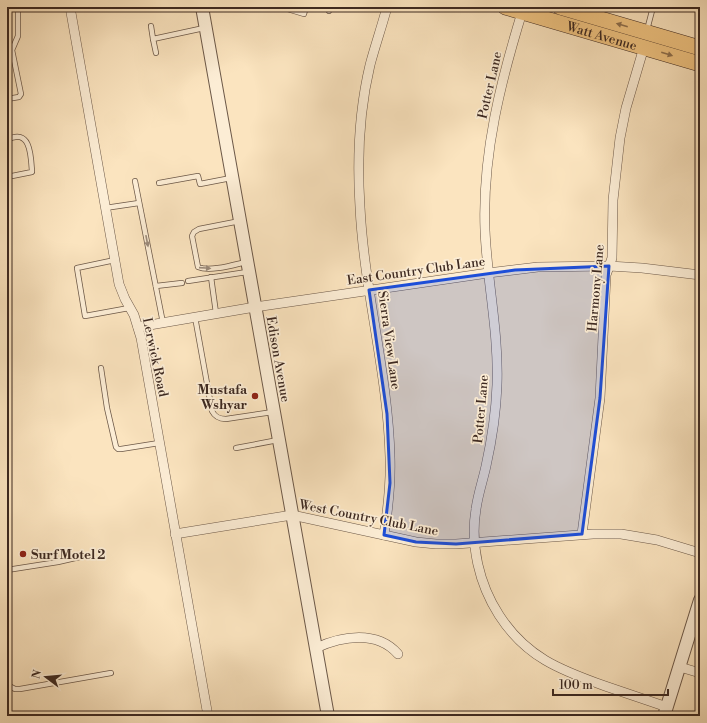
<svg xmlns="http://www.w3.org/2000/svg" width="707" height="723" font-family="'Libre Bodoni',serif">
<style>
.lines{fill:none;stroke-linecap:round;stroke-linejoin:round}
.service-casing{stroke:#6c5848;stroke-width:6}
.minor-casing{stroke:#6c5848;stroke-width:10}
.tertiary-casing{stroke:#6c5848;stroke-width:14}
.primary-casing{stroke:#3d2921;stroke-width:16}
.service{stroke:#fcedd5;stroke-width:4.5}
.minor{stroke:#fcedd5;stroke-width:9}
.tertiary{stroke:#fcedd5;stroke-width:12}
.primary{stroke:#eec280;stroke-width:15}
.oneway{fill:#8d6e4c}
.oneway2{fill:#9c8b7b}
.marked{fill:#1d4ed8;fill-opacity:0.2;stroke:#1d4ed8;stroke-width:3;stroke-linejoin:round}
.poi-dot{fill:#8f2418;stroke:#fcedd5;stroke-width:1.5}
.labels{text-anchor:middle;stroke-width:3.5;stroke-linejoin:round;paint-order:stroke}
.street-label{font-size:13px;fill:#3d2921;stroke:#fcedd5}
.poi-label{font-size:13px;font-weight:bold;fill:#3d2921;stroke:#fcedd5;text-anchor:end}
</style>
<rect width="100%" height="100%" fill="#fbe4bf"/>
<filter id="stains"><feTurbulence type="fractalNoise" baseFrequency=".005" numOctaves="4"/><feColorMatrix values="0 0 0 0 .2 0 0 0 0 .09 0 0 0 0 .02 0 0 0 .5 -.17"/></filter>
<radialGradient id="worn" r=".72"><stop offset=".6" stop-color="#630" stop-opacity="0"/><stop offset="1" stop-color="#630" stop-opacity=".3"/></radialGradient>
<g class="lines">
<defs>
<g id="service">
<path d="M 281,7 L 304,14 L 306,7"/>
<path d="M 329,11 L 330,7"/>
<path d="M 151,26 L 153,39 L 204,28"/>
<path d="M 647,30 L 653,7"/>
<path d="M 153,39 L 156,53"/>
<path d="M 7,99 L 19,97 L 21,94 L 12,50 L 18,36 L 18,7"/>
<path d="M 7,140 C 31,127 31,157 32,172 L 7,177"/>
<path d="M 135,181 L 163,323"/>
<path d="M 159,183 L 198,176 L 200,184 L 231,178"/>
<path d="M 105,208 L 139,203"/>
<path d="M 240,221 L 199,229 L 194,232 L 192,236 L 198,267 C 210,272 233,265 246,262"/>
<path d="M 115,260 L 77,268 L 85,316 L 129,308"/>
<path d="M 211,277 L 216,313"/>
<path d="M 188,281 L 247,272"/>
<path d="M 156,286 L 182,283"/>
<path d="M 195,317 L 212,411 C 215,417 219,419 226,419 L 273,412"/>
<path d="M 101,368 L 107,408 L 116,447 L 118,449 L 121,449 L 159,443"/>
<path d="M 236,448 L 278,440"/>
<path d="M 7,570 L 58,562 L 84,556"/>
<path d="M 7,685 L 15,689 L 20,689 L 111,673"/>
</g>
<g id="minor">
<path d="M 70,7 L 119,284 L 125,299 L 134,315 L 141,338 L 208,716"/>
<path d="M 523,9 C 501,80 482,154 485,230 C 487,281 499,333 497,385 C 496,412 492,439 486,466 C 483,480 478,494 476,509 C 470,545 479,584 499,615 C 526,657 560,670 605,686 C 626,693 646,700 667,707"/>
<path d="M 138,327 L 255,307 L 488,273 L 538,267 L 609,266 L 642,268 L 700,275"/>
<path d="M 175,534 L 292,515 L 416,542 L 436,544 L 456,544 L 593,534 L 621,534 L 657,540 L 700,553"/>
<path d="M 582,534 L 600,398 L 606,275 L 612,258 L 613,200 L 620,138 L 626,108 L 644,47"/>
<path d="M 384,535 C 388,509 391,483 390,457 C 388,374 364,290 360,207 C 357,160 359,111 370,65 C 375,46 382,26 387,7"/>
<path d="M 316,648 C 342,636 377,630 398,654"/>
<path d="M 680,667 L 700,673"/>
</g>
<g id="tertiary">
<path d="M 202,7 L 328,716"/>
<path d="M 664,716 L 700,600"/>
</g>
<g id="primary">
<path id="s1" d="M 505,7 L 700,64"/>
<path d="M 560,7 L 700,48"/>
</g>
</defs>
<use href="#service" class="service-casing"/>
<use href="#minor" class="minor-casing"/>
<use href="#tertiary" class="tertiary-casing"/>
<use href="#primary" class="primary-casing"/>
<use href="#service" class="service"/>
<use href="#minor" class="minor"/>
<use href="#tertiary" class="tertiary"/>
<use href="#primary" class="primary"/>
</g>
<defs><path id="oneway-solid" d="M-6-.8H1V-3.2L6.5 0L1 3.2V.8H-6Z"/></defs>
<g class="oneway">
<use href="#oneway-solid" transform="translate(622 25) rotate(-164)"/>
<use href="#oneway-solid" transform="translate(667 54) rotate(17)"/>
</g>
<g class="oneway2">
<use href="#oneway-solid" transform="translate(147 241) rotate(79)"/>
<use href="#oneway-solid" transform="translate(205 268) rotate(4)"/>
</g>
<path class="marked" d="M 609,266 L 600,398 L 582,534 L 456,544 L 416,542 L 384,535 L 390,483 L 387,414 L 369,290 L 515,270 Z"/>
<g class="poi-dot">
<circle cx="255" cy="396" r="4"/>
<circle cx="23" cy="554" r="4"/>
</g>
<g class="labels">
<g class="street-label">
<text dy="5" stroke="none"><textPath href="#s1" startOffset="101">Watt Avenue</textPath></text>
<text transform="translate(489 85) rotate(-77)" y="5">Potter Lane</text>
<text transform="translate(416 270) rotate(-8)" y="5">East Country Club Lane</text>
<text transform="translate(595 288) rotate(-85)" y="5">Harmony Lane</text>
<text transform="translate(390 340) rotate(82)" y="5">Sierra View Lane</text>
<text transform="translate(156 357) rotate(78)" y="5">Lerwick Road</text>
<text transform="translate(279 359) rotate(80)" y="5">Edison Avenue</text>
<text transform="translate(480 409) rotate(-85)" y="5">Potter Lane</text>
<text transform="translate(369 517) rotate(11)" y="5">West Country Club Lane</text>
</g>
<g class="poi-label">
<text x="247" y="394">Mustafa<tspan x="247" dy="15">Wshyar</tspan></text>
<text x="31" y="559" text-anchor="start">Surf Motel 2</text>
</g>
</g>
<rect width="707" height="723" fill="none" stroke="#fbe4bf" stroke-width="24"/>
<rect x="8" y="8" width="691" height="707" fill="none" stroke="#3d2921" stroke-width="2"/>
<rect x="12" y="12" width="683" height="699" fill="none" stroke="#3d2921"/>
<g transform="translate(46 677) rotate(286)" stroke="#fcedd5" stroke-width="3" paint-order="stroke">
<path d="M0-3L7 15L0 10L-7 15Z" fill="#3d2921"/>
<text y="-6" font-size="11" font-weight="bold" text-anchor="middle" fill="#3d2921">N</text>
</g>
<path d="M553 689v6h115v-6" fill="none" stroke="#3d2921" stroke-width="2"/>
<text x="559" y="689" font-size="12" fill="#3d2921" stroke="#fcedd5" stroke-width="3" paint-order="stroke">100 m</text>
<rect width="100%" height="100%" filter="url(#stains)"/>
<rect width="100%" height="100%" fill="url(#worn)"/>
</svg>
